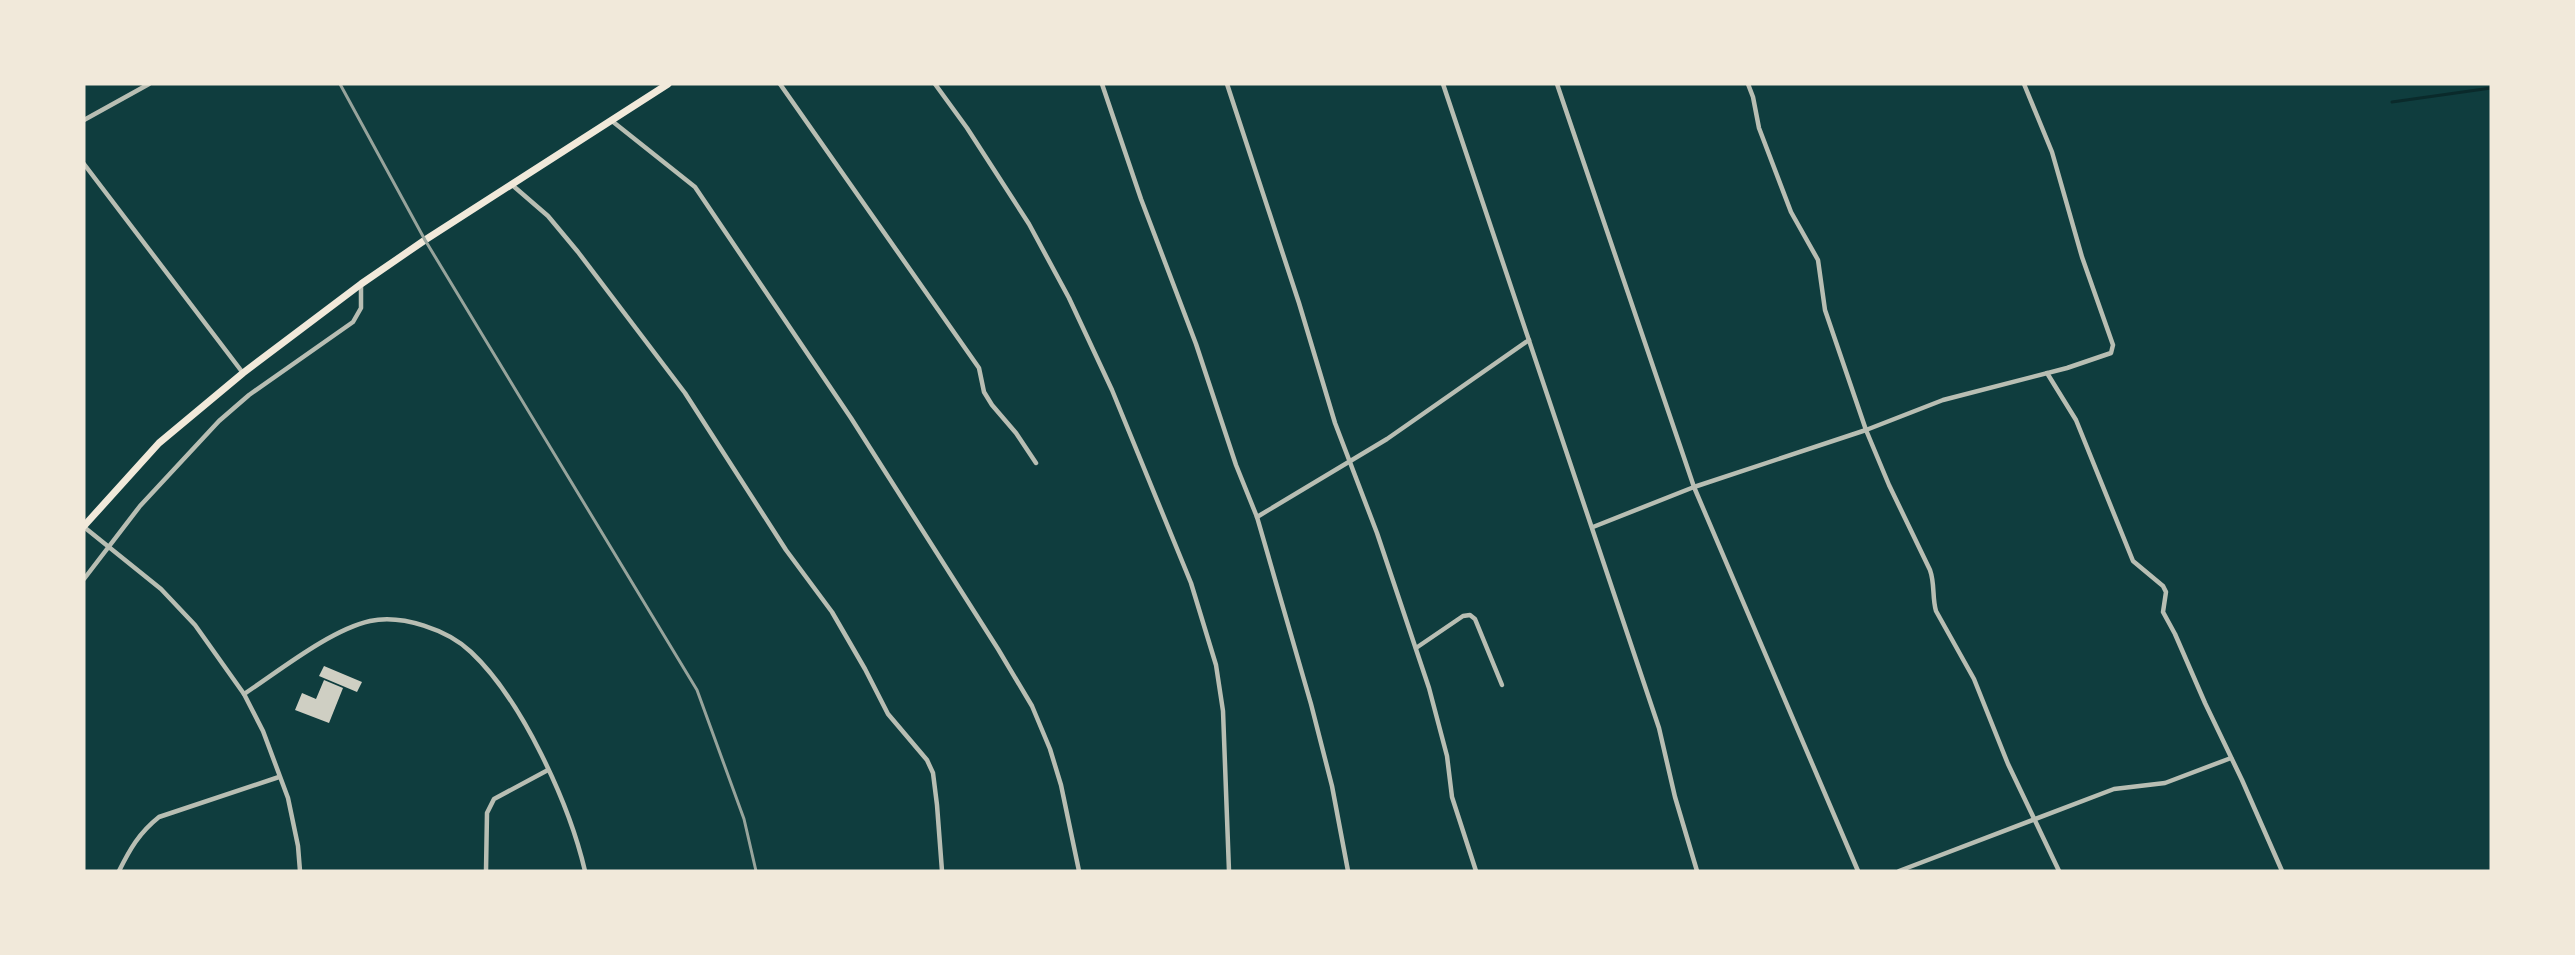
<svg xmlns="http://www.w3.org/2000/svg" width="2575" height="955" font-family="Literata,serif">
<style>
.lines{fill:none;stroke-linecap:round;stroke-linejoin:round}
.stream{stroke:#0a2a2b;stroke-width:3}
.building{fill:#cfcfc3}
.minor{stroke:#b8beb3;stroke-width:4.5}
.primary{stroke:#f1e9da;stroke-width:7}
.rail{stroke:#97a49c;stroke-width:3}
</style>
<rect width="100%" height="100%" fill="#0f3d3e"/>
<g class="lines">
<path class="stream" d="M 2392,102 L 2491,88"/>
</g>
<g class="building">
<path d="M 324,666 L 362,682 L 357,692 L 319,676 Z"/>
<path d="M 324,680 L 343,688 L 329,723 L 295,710 L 302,693 L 316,699 Z"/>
</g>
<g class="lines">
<g class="minor">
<path d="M 780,84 L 979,368 L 984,392 L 992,405 L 1016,433 L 1036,463"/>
<path d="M 935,84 L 967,128 L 1029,224 L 1069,298 L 1112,390 L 1191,583 L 1216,665 L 1223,711 L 1229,871"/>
<path d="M 1102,84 L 1141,199 L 1196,344 L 1236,465 L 1257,517 L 1311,704 L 1332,786 L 1348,871"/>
<path d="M 1227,84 L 1299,303 L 1335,423 L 1377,533 L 1429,688 L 1447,756 L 1452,797 L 1476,871"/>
<path d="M 1443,84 L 1659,728 L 1675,797 L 1697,871"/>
<path d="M 1557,84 L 1694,487 L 1858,871"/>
<path d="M 1748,84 L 1753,97 L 1759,128 L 1791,212 L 1818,260 L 1825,310 L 1866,430 L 1889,485 L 1930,570 C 1935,584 1932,597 1936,611 L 1974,679 L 2008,764 L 2059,871"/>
<path d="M 84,120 L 149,84"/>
<path d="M 612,121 L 695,187 L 851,418 L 998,649 L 1032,706 L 1050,749 L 1061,785 L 1079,871"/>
<path d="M 84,164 L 243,373"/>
<path d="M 511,184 L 548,216 L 578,252 L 685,393 L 786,550 L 832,612 L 865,669 L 888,714 L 927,760 L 933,773 L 937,805 L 942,871"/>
<path d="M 2047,373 L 2076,420 L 2133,561 L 2163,586 L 2166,592 L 2163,612 L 2175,634 L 2205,703 L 2242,780 L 2282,871"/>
<path d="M 1257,517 L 1387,439 L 1529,340"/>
<path d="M 84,527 L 161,589 L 195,625 L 244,694 L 263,731 L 288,798 L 298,846 L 300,871"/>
<path d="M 1593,527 L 1694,487 L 1866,430 L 1943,400 L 2067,368 L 2111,353 L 2113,345 L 2082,257 L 2052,152 L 2024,84"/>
<path d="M 84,579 L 140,506 L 219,421 L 249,395 L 353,322 L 361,308 L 361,284"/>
<path d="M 1416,648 L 1463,616 L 1470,615 L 1475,619 L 1502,685"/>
<path d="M 244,694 C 279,671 330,630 370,621 C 402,614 448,630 471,652 C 522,700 569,803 585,871"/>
<path d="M 119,871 C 130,849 139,833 159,817 L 279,777"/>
<path d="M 486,871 L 487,813 L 494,799 L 548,770"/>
<path d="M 1899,871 L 2114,789 L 2165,783 L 2231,758"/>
</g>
<path class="primary" d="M 84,526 L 159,443 L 243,373 L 361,284 L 425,240 L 668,84"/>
<path class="rail" d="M 340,84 L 425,240 L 697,690 L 744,819 L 756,871"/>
</g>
<rect width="2575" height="955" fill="none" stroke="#f1e9da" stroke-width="171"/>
</svg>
